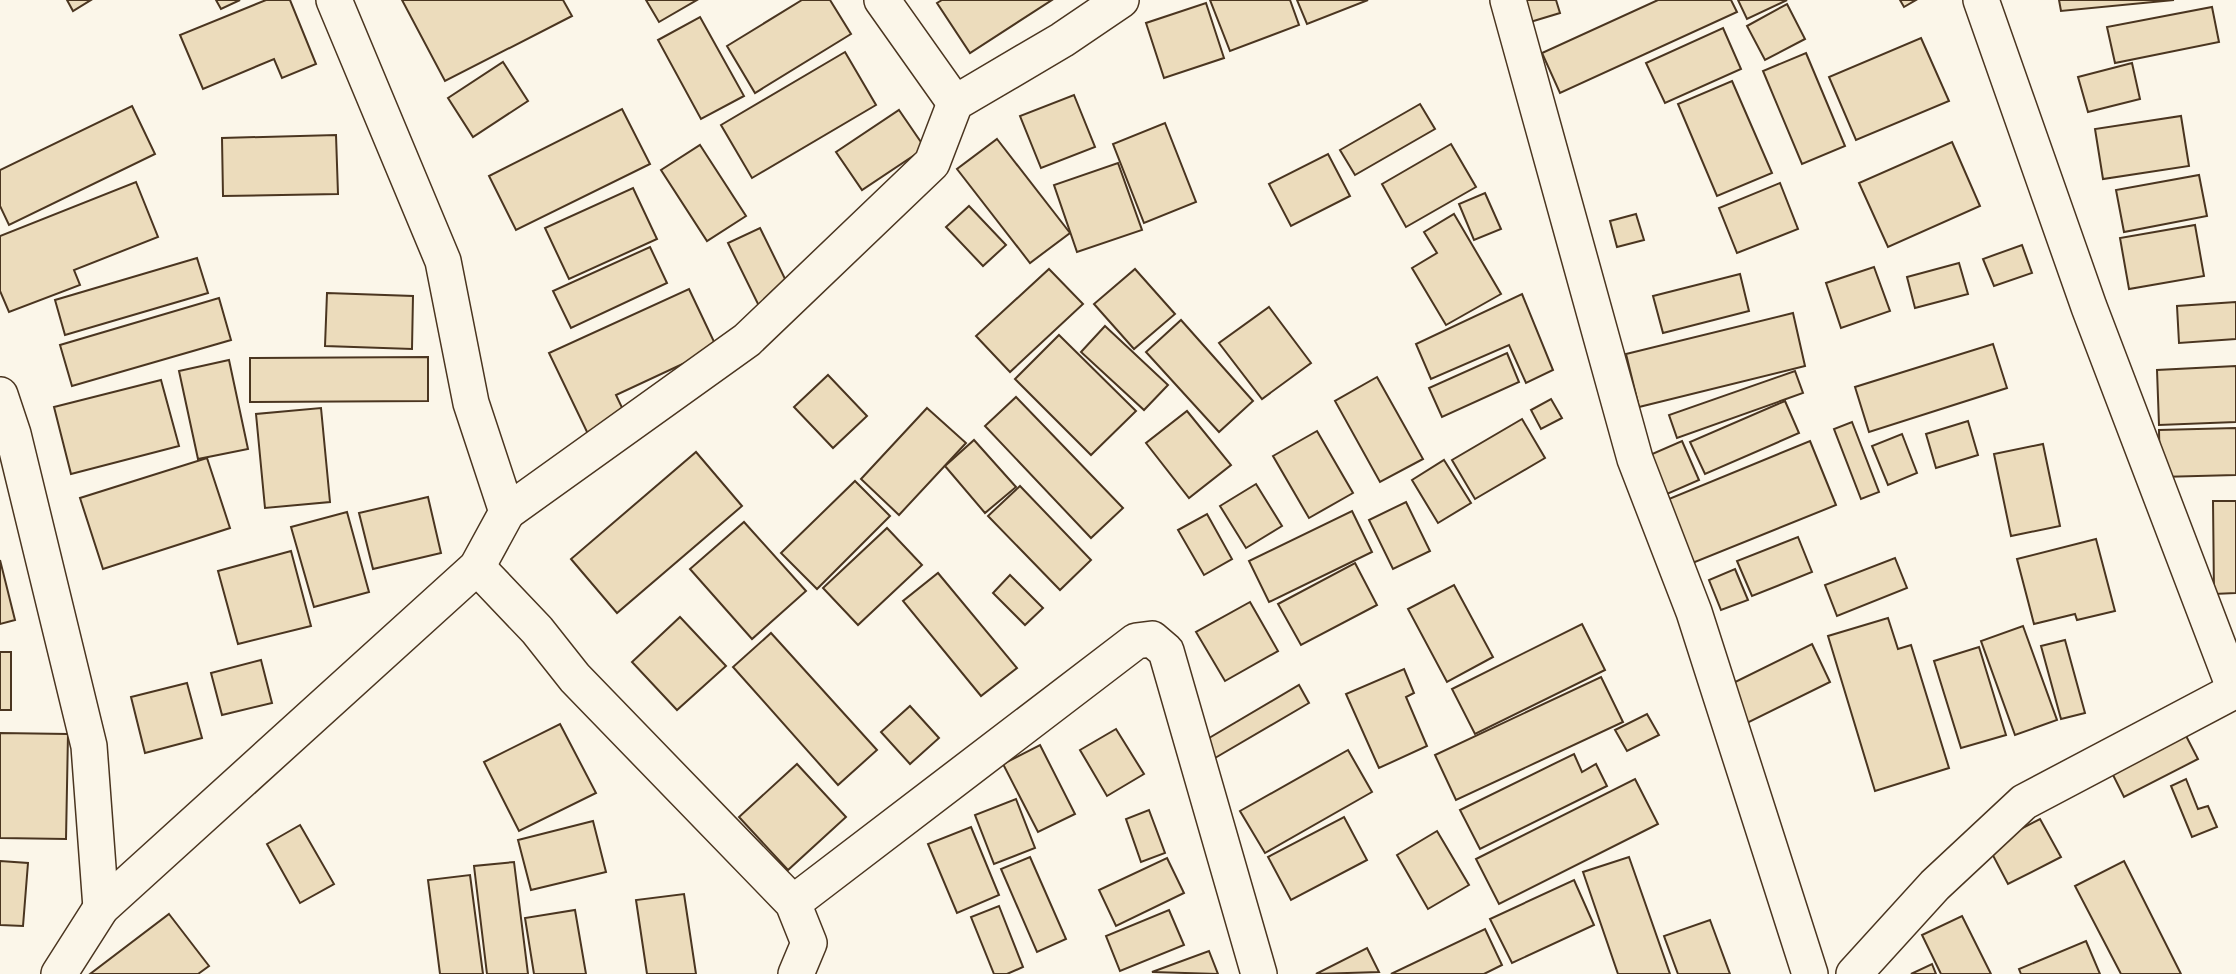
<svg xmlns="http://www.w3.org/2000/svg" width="2236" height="974" font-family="'Fira Sans Condensed',sans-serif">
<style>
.building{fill:#ecdcbc;stroke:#4a3520;stroke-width:2}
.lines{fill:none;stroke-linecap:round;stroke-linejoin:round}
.minor-casing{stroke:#4a3520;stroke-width:38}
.minor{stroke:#fbf6e9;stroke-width:35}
</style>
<rect width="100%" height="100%" fill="#fbf6e9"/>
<g class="building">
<path d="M 67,0 L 91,0 L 73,11 Z"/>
<path d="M 216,0 L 240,0 L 221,9 Z"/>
<path d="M 266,0 L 290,0 L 316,64 L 282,78 L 274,59 L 203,89 L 180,35 Z"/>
<path d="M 402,0 L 563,0 L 572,16 L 445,81 Z"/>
<path d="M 646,0 L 697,0 L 659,22 Z"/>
<path d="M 802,0 L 830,0 L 851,34 L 755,93 L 727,46 Z"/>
<path d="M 942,0 L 1052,0 L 970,53 L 937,3 Z"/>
<path d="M 1210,0 L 1290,0 L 1299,25 L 1230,51 Z"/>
<path d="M 1297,0 L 1368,0 L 1307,24 Z"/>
<path d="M 1520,0 L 1556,0 L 1560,13 L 1527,23 Z"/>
<path d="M 1658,0 L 1731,0 L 1737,12 L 1560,93 L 1542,53 Z"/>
<path d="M 1738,0 L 1787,0 L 1747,19 Z"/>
<path d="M 1900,0 L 1916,0 L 1904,7 Z"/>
<path d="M 2059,0 L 2174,0 L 2061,11 Z"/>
<path d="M 1206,3 L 1224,58 L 1164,78 L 1146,23 Z"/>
<path d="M 1787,4 L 1805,39 L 1765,60 L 1747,26 Z"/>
<path d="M 2212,7 L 2219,42 L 2115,63 L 2107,27 Z"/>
<path d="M 700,17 L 744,96 L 701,119 L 658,40 Z"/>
<path d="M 1723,28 L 1741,69 L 1665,103 L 1646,63 Z"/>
<path d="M 1921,38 L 1949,101 L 1856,140 L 1829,77 Z"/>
<path d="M 845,52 L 876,105 L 752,178 L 721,125 Z"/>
<path d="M 1806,53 L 1845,146 L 1802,164 L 1763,71 Z"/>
<path d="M 503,62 L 528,101 L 473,137 L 448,98 Z"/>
<path d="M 2132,63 L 2140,99 L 2088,112 L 2078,77 Z"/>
<path d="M 1732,81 L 1772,173 L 1717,196 L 1678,104 Z"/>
<path d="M 1074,95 L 1095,147 L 1041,168 L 1020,116 Z"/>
<path d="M 1420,104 L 1435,129 L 1355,175 L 1340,150 Z"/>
<path d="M 132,106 L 155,154 L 9,225 L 0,206 L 0,170 Z"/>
<path d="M 622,109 L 650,164 L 516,230 L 489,176 Z"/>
<path d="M 899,110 L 925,148 L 862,190 L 836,152 Z"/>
<path d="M 2181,116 L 2189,166 L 2103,179 L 2095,129 Z"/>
<path d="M 1165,123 L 1196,202 L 1144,223 L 1113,144 Z"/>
<path d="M 336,135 L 338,194 L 223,196 L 222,138 Z"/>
<path d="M 997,139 L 1070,233 L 1030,263 L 957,169 Z"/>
<path d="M 1952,142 L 1980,206 L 1888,247 L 1859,183 Z"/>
<path d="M 1451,144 L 1476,187 L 1406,227 L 1382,184 Z"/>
<path d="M 700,145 L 746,216 L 707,241 L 661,170 Z"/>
<path d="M 1328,154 L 1350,196 L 1291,226 L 1269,184 Z"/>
<path d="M 1118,163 L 1142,230 L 1077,252 L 1054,185 Z"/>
<path d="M 2199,175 L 2207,216 L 2124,232 L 2116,190 Z"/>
<path d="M 136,182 L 158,237 L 74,270 L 80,285 L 9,312 L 0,291 L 0,236 Z"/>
<path d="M 1780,183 L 1798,229 L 1737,253 L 1719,208 Z"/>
<path d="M 633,188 L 657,239 L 569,279 L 545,228 Z"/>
<path d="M 1485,193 L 1501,229 L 1474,240 L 1459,204 Z"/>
<path d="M 969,206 L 1006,245 L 983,266 L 946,227 Z"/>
<path d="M 1454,214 L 1501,294 L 1446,325 L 1412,268 L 1437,253 L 1424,232 Z"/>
<path d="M 1636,214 L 1644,240 L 1617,247 L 1610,221 Z"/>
<path d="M 2195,225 L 2204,276 L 2129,289 L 2120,238 Z"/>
<path d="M 760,228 L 791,291 L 759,306 L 728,243 Z"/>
<path d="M 2022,245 L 2032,273 L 1994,286 L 1983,259 Z"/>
<path d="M 650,247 L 667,283 L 571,328 L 553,291 Z"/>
<path d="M 197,258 L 208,293 L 65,335 L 55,300 Z"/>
<path d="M 1959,263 L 1968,294 L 1915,308 L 1907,277 Z"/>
<path d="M 1874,267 L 1890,311 L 1841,328 L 1826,283 Z"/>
<path d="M 1049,269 L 1083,304 L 1010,372 L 976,336 Z"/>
<path d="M 1135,269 L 1175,314 L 1134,349 L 1094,304 Z"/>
<path d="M 1740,274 L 1749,311 L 1663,333 L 1653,296 Z"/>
<path d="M 689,289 L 717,348 L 616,395 L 626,416 L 588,434 L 549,353 Z"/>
<path d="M 327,293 L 413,296 L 412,349 L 325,346 Z"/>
<path d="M 1522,294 L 1553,370 L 1526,383 L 1509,345 L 1431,379 L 1416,344 Z"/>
<path d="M 219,298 L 231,340 L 72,386 L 60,345 Z"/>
<path d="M 2236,302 L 2236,339 L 2179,343 L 2177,306 Z"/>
<path d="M 1269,307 L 1311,363 L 1262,399 L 1219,343 Z"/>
<path d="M 1793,313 L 1805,366 L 1639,407 L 1626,354 Z"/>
<path d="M 1181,320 L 1253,401 L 1219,432 L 1146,352 Z"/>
<path d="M 1105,326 L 1168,385 L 1144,410 L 1081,352 Z"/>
<path d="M 1059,335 L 1136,411 L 1091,455 L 1015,379 Z"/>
<path d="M 1993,344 L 2007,388 L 1869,432 L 1855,387 Z"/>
<path d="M 1507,353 L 1519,382 L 1442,417 L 1429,388 Z"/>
<path d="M 428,357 L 428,401 L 250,402 L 250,358 Z"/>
<path d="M 229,360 L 248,449 L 198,459 L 179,371 Z"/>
<path d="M 2236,366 L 2236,422 L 2159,425 L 2157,370 Z"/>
<path d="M 1795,371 L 1803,393 L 1677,438 L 1669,415 Z"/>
<path d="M 828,375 L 867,416 L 833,448 L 794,407 Z"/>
<path d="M 1377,377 L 1423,459 L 1380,482 L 1335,401 Z"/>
<path d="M 161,380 L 179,446 L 71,474 L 54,407 Z"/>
<path d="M 1016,397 L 1123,508 L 1091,538 L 985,426 Z"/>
<path d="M 1551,399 L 1562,418 L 1541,429 L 1531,410 Z"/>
<path d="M 1785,401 L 1799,433 L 1705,474 L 1690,442 Z"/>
<path d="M 321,408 L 330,502 L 265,508 L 256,414 Z"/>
<path d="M 927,408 L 966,443 L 899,515 L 861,479 Z"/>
<path d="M 1187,411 L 1231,465 L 1189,498 L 1146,443 Z"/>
<path d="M 1522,419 L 1545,458 L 1475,499 L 1452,460 Z"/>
<path d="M 1968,421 L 1978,455 L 1936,468 L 1926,434 Z"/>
<path d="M 1852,422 L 1879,492 L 1861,499 L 1834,429 Z"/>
<path d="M 2236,428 L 2236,475 L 2160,477 L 2159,430 Z"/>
<path d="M 1317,431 L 1353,493 L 1309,518 L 1273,456 Z"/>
<path d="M 1902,434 L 1917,473 L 1888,485 L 1872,446 Z"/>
<path d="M 974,440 L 1016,487 L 985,513 L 945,466 Z"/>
<path d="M 1682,441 L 1699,480 L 1660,497 L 1643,458 Z"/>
<path d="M 1810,441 L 1836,505 L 1690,564 L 1664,501 Z"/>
<path d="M 2043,444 L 2060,526 L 2011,536 L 1994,454 Z"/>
<path d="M 696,452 L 742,506 L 617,613 L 571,559 Z"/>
<path d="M 207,458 L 230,528 L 103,569 L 80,498 Z"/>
<path d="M 1444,460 L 1471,503 L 1438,523 L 1412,480 Z"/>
<path d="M 855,481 L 890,516 L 817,589 L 781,553 Z"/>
<path d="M 1256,484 L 1282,526 L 1246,548 L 1220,506 Z"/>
<path d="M 1020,486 L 1091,560 L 1060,590 L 988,516 Z"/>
<path d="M 428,497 L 441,553 L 373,569 L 359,513 Z"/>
<path d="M 2213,501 L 2236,501 L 2236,593 L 2214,594 Z"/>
<path d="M 1406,502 L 1430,551 L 1393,569 L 1369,520 Z"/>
<path d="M 1352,511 L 1372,552 L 1269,602 L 1249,561 Z"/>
<path d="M 347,512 L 369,592 L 314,607 L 291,527 Z"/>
<path d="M 1207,514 L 1232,559 L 1204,575 L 1178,530 Z"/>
<path d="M 744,522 L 806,591 L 752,639 L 690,569 Z"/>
<path d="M 887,528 L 922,565 L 858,625 L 823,588 Z"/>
<path d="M 1798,537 L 1812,572 L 1752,596 L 1737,561 Z"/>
<path d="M 2096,539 L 2115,611 L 2077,620 L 2075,614 L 2034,624 L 2017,559 Z"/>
<path d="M 291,551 L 311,626 L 238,644 L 218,571 Z"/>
<path d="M 1895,558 L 1907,588 L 1837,616 L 1825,585 Z"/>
<path d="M 0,560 L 15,620 L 0,624 Z"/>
<path d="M 1355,563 L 1377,605 L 1301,645 L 1278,604 Z"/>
<path d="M 1735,569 L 1748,600 L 1721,610 L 1709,580 Z"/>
<path d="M 938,573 L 1017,668 L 981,696 L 903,601 Z"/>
<path d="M 1010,575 L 1043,608 L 1025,625 L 993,593 Z"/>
<path d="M 1454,585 L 1493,657 L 1447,682 L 1408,609 Z"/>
<path d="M 1250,602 L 1278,651 L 1225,681 L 1196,632 Z"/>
<path d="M 680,617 L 726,666 L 677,710 L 632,662 Z"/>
<path d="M 1888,618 L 1898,649 L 1911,645 L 1949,768 L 1875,791 L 1828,636 Z"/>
<path d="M 1582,624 L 1605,670 L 1475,734 L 1452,689 Z"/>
<path d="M 2023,626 L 2057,720 L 2015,735 L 1981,641 Z"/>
<path d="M 771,633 L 877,750 L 838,785 L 733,667 Z"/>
<path d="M 2065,640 L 2085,713 L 2061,719 L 2041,646 Z"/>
<path d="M 1812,644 L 1830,682 L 1743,725 L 1725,687 Z"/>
<path d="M 1979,647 L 2006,735 L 1961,748 L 1934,661 Z"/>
<rect x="0" y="652" width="11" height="58"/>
<path d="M 261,660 L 272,703 L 222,715 L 211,673 Z"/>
<path d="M 1404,669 L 1414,693 L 1406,697 L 1427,746 L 1379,768 L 1346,694 Z"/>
<path d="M 1601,677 L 1623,722 L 1456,800 L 1435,755 Z"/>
<path d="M 187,683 L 202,738 L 145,753 L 131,697 Z"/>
<path d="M 1299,685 L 1309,703 L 1215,758 L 1204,741 Z"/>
<path d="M 910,706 L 939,738 L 910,764 L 881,732 Z"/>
<path d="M 1647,714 L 1659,735 L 1627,751 L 1615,730 Z"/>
<path d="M 560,724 L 596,793 L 519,831 L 484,762 Z"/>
<path d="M 1116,729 L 1144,774 L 1107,796 L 1080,750 Z"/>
<path d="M 2183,730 L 2198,759 L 2124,797 L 2109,767 Z"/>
<path d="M 0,733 L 68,734 L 66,839 L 0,838 Z"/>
<path d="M 1040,745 L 1075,814 L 1038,832 L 1003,764 Z"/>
<path d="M 1348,750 L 1372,792 L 1265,853 L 1240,811 Z"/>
<path d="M 1574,754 L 1582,772 L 1596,764 L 1607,786 L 1480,849 L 1460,810 Z"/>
<path d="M 797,764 L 846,817 L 788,870 L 739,817 Z"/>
<path d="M 1635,779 L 1658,824 L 1499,904 L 1476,859 Z"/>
<path d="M 2186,779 L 2198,809 L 2208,806 L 2217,827 L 2192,837 L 2171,786 Z"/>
<path d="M 1016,799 L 1035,848 L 994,864 L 975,815 Z"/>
<path d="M 1149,810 L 1165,853 L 1141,862 L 1126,819 Z"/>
<path d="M 1344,817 L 1367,860 L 1291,900 L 1268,857 Z"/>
<path d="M 2040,819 L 2061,857 L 2008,884 L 1988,846 Z"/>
<path d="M 593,821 L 606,872 L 531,890 L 518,840 Z"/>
<path d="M 300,825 L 334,884 L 300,903 L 267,844 Z"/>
<path d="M 971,827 L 999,895 L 957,913 L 928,844 Z"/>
<path d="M 1437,831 L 1469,885 L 1428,909 L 1397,855 Z"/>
<path d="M 1030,857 L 1066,939 L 1037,952 L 1001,869 Z"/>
<path d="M 1629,857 L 1670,974 L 1618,974 L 1583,872 Z"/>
<path d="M 1167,858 L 1184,893 L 1116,926 L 1099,890 Z"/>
<path d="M 0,861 L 28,863 L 23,926 L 0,925 Z"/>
<path d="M 2124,861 L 2181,974 L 2121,974 L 2075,886 Z"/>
<path d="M 514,862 L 528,974 L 487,974 L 474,866 Z"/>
<path d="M 470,875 L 483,974 L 440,974 L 428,880 Z"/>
<path d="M 1574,880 L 1594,925 L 1512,963 L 1490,919 Z"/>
<path d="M 684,894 L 696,974 L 647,974 L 636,900 Z"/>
<path d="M 999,906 L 1023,967 L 1007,974 L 994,974 L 971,917 Z"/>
<path d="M 575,910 L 586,974 L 534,974 L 525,918 Z"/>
<path d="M 1169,910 L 1184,945 L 1120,971 L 1106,936 Z"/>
<path d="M 169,914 L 209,966 L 198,974 L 90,974 Z"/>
<path d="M 1962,916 L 1991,974 L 1941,974 L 1922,935 Z"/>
<path d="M 1710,920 L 1730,974 L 1678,974 L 1664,936 Z"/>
<path d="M 1485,929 L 1502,965 L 1484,974 L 1391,974 Z"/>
<path d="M 2086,941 L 2100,974 L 2021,974 L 2019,969 Z"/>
<path d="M 1367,948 L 1379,972 L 1316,974 Z"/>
<path d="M 1209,951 L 1218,974 L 1152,972 Z"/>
<path d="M 1932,964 L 1936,974 L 1911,974 Z"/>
</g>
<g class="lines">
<defs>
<g id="minor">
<path d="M 882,0 L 955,103"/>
<path d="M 1508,0 L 1635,459 L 1694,612 L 1810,974"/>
<path d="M 1981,0 L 2089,307 L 2235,690"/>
<path d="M 0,395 L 13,434 L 89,746 L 101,908"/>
<path d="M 507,512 L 747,340 L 932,163 L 955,103 L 1062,40 L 1121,0"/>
<path d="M 477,567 L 537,630 L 575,678 L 793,903 L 809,943 L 796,974"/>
<path d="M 793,903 L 1136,641 L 1152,639 L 1166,651 L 1259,974"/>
<path d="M 59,974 L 101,908 L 477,567 L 507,512 L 471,403 L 443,261 L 334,0"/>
<path d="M 1854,974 L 1935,885 L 2024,802 L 2236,690"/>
</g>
</defs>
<use href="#minor" class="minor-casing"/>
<use href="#minor" class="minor"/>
</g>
</svg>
